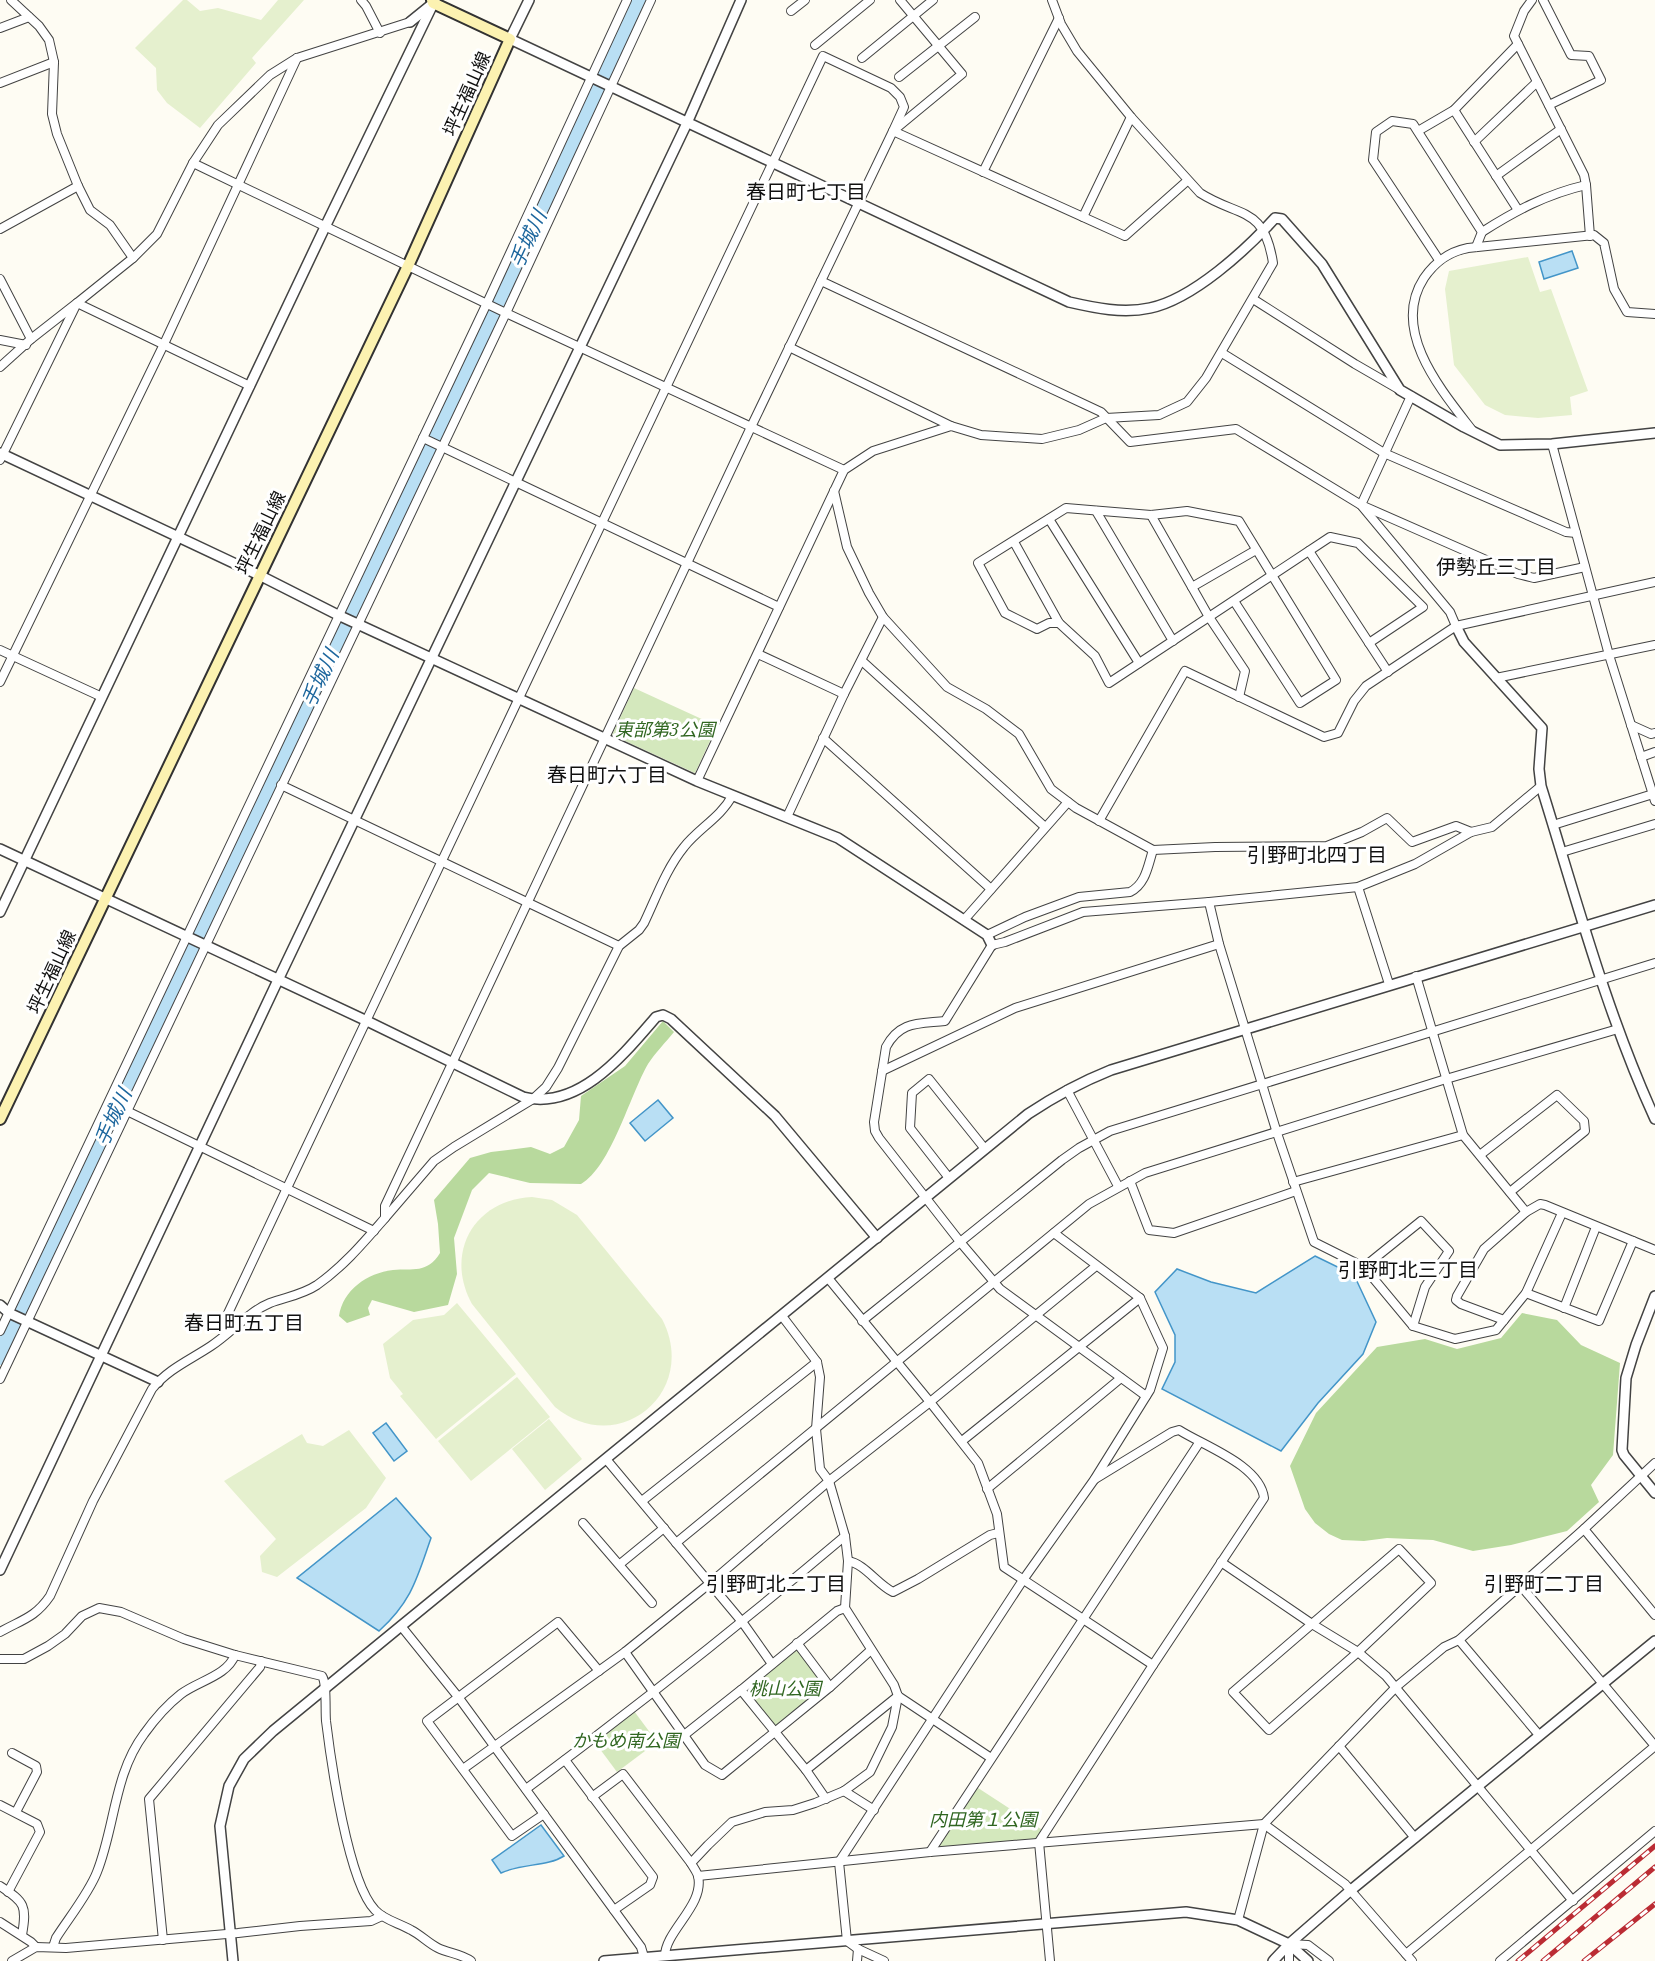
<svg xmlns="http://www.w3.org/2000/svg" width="1655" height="1961" font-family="'IBM Plex Serif','Noto Sans JP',serif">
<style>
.green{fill:#d4e8bd}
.forest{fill:#b8d99d}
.pitch{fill:#e5f0ce}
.water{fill:#b9dff4;stroke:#4395c8;stroke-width:1.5}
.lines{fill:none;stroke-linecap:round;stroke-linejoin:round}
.river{stroke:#b9dff4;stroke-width:18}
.minor-casing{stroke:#434343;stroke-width:10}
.tertiary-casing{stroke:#434343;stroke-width:12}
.secondary-casing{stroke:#323232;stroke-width:14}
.minor{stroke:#fff;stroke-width:8}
.tertiary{stroke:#fff;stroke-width:9}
.secondary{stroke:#fcf2b1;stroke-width:10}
.rail-casing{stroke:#bb2c34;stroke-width:5}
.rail{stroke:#fff;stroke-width:3;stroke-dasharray:9;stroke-linecap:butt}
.labels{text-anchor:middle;stroke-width:6;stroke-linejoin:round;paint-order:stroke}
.street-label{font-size:18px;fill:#101010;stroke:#fff}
.park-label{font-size:18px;font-style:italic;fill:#306621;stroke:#fff}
.neighbourhood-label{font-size:20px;fill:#101010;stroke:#fff}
.water-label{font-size:20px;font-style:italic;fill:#1d679e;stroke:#fff}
</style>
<rect width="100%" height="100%" fill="#fefcf3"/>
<g class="green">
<path d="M 634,688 L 717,726 L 695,773 L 612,735 Z"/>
<path d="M 797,1645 L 829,1687 L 775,1731 L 742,1690 Z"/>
<path d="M 634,1711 L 657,1742 L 617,1772 L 594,1741 Z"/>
<path d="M 975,1786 L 1044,1831 L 1038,1840 L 933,1850 Z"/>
</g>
<g class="forest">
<path d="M 663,1021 L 674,1032 C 666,1042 655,1053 648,1064 C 630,1095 611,1167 581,1184 L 530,1183 L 489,1173 L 472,1190 L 454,1238 L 457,1274 L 448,1305 L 414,1312 L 372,1300 L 368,1308 L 370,1315 L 347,1323 L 339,1316 C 343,1290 367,1273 393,1270 C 413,1268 427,1274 440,1253 L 438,1224 L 434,1200 L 470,1158 L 491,1152 L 531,1147 L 550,1154 L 564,1147 L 579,1120 L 581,1096 L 625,1066 Z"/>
<path d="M 1522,1313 L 1557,1320 L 1581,1345 L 1620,1363 L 1613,1455 L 1591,1485 L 1599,1502 L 1567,1531 L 1511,1545 L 1473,1551 L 1433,1540 L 1387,1538 L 1364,1541 L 1342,1540 L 1329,1534 L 1315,1523 L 1305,1509 L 1290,1466 L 1316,1413 L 1377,1347 L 1425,1339 L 1457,1349 L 1501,1338 Z"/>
</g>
<g class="pitch">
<path d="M 183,0 L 187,0 L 200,11 L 218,8 L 261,20 L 278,0 L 304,0 L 252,58 L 256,63 L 200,128 L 167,103 L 157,90 L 156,68 L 135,48 Z"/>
<path d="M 1528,257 L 1540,292 L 1551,289 L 1588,391 L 1570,397 L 1572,415 L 1538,418 L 1505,415 L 1485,405 L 1454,365 L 1445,289 L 1449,271 Z"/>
<path d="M 532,1197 L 552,1200 L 577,1215 L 662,1319 C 700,1392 618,1459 555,1407 L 472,1304 C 444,1253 474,1200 532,1197 Z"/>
<path d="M 457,1303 L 516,1374 L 436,1439 L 400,1396 L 403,1394 L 390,1378 L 383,1344 L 413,1320 L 444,1315 Z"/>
<path d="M 517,1377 L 550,1417 L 471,1481 L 438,1441 Z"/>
<path d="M 549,1419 L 582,1459 L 545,1490 L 512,1449 Z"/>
<path d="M 349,1430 L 386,1478 L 366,1508 L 277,1577 L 262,1572 L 260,1556 L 276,1539 L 224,1481 L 302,1434 L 307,1443 L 323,1446 Z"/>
</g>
<g class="water">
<path d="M 1572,251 L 1578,268 L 1544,279 L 1539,262 Z"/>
<path d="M 658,1100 L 673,1118 L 645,1141 L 630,1123 Z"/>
<path d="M 1315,1256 L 1354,1275 L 1376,1322 L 1363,1354 L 1318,1403 L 1281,1451 L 1162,1389 L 1175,1362 L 1175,1335 L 1155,1292 L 1177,1269 L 1211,1282 L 1256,1293 Z"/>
<path d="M 386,1423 L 407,1451 L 394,1461 L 373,1433 Z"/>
<path d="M 396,1498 L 431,1538 C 417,1578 412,1601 379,1631 L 297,1578 Z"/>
<path d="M 541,1825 L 564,1856 C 547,1867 522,1863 501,1873 L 492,1860 Z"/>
</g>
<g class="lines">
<path class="river" d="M 0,1356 L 391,528 L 495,314 L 641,0"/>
<defs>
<g id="minor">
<path d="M 11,0 L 39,26 L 49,40 L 54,62 L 52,114 L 57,134 L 78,186 L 90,210 L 110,225 L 133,258"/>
<path d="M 361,0 L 366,6 L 380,33"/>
<path d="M 1543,0 L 1571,55 L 1589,56 L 1601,80 L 1549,105"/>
<path d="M 791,11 L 805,0"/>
<path d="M 0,28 L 29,17"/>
<path d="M 815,45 L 870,0"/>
<path d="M 862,58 L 933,0"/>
<path d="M 899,77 L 975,17"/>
<path d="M 0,83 L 54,62"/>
<path d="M 1454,110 L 1518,210"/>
<path d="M 1418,131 L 1454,110 L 1518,44"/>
<path d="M 1474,142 L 1537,82"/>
<path d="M 193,163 L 506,313 L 844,470"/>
<path d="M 983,172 L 1059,18"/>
<path d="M 1496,176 L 1561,129"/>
<path d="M 1586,185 L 1590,236"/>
<path d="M 1083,217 L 1131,117"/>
<path d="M 0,229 L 78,186"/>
<path d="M 1482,232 C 1515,211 1547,194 1586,185 L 1584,175 L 1514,36 L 1524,11 L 1532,0"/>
<path d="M 1439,260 L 1373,160 L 1376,132 L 1392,121 L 1413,124 L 1482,232 L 1476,247"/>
<path d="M 0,279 L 31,339"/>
<path d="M 821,281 L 1101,412 L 1130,442 L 1236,429 L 1361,505 L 1450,612 L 1456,626"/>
<path d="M 1253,299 L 1355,364 L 1400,390"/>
<path d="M 0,340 L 26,345"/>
<path d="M 789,347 L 951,426"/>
<path d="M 1222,353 L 1384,453 L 1566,532 L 1576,533"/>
<path d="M 0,367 L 31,339 L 77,303 L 250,386"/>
<path d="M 1411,396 L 1361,505 L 1518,574 L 1534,578 L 1585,567"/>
<path d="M 1472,430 C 1441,390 1390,330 1424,278 C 1435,262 1448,252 1468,248 L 1594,235 L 1604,243 L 1614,289 L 1627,312 L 1655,314"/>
<path d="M 423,438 L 779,607"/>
<path d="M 1552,444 L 1609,655 L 1655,801"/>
<path d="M 0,460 L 77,303 L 133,258 L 157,234 L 193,163 L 218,125 L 270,75 L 297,58 L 410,22"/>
<path d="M 834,491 L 847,547 L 869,593 L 883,617 L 947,687 L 986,709 L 1019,734 L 1051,789 L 1076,808 L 1153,850 L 1215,847 L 1327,846 L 1362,832 L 1387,818 L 1412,842 L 1456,826 L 1471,832"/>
<path d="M 1096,511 L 1173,641"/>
<path d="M 1151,515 L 1209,617 L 1245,671 L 1239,697"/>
<path d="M 1049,519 L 1139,663"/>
<path d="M 1014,542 L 1059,623 L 1095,656 L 1109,683 L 1330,537 L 1358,543 L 1423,607 L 1369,643"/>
<path d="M 1309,551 L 1388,672"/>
<path d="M 1192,587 L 1256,550"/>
<path d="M 1059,623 L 1049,623 L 1037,629 L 1005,613 L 978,563 L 1066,508 L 1151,515 L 1187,511 L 1239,521 L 1336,680 L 1300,703 L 1234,601"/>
<path d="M 0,650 L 102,697"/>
<path d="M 758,654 L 844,694"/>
<path d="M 862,661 L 1045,827"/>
<path d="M 1496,678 L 1655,645"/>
<path d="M 0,682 L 164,344 L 297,58"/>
<path d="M 1631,725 L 1651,734 L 1655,733"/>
<path d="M 823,738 L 991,889"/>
<path d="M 1641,757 L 1655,752"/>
<path d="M 697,781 L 844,470 L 873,451 L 951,426 L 981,435 L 1042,439 L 1079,430 L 1106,418 L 1159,415 L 1187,402 L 1206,378 L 1273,263 C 1264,205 1239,218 1200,193 L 1131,117 L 1077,51 L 1061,24 L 1052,0"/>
<path d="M 281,785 L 619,946"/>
<path d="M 787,817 L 844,694 L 883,617"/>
<path d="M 1099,821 L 1185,671 L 1324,737 L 1338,733 L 1354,701 L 1366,686 L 1456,626 L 1655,582"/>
<path d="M 1553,825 L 1653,794"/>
<path d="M 1562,852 L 1655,824"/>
<path d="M 1358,887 L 1389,984"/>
<path d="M 1209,902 L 1219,944 L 1277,1133 L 1314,1242 L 1364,1267 L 1413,1326 L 1455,1339 L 1496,1330 L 1526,1293 L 1562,1213"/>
<path d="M 964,920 L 1068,802"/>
<path d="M 987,935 L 1025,917 L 1079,897 L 1130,892 C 1146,884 1148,865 1153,850"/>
<path d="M 1416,976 L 1463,1135 L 1526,1212 L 1540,1204 L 1545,1205 L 1655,1250"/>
<path d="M 882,1071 L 1015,1008 L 1219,944"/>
<path d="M 1067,1090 L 1118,1186"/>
<path d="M 127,1111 L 374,1231"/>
<path d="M 1480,1155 L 1557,1095 L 1584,1121 L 1585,1131 L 1510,1192"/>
<path d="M 949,1178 L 910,1128 L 912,1093 L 929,1079 L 985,1149"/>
<path d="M 1130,1181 L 1149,1230 L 1174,1233 L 1296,1191"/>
<path d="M 1293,1182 L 1463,1135"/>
<path d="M 385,1218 L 434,1161 L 454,1147 L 533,1099 L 546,1087 L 558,1068 L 619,946 L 639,930 L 644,923 C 656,898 666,869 684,847 C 698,829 721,817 732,796"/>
<path d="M 1364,1267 L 1421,1221 L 1449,1251 L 1425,1287 L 1413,1326"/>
<path d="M 828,1278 L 930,1402 L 978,1463 L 997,1514 L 1004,1567 L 1153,1665"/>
<path d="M 1526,1293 L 1599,1321 L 1633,1241"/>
<path d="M 1564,1308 L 1596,1227"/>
<path d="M 782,1316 L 817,1362 L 820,1377 L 816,1429 L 820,1469 L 829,1481 L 845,1536 L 848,1561 L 845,1608"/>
<path d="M 1504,1320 L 1461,1304 L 1456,1300 L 1457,1296 L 1484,1249 L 1526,1212"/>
<path d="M 862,1321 L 1062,1160 L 1079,1148 L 1110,1131 L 1655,963"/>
<path d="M 0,1331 L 487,303 L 627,0"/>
<path d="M 228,1332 L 223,1324 L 287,1188 L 823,56 L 891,88 L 900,97 L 904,107 L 893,131 L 1125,236 L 1187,181"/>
<path d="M 0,1379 L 506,313 L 651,0"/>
<path d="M 1146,1396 L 1000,1289 L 961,1243 L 879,1138 L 875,1131 L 874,1122 L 886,1047 C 900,1021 918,1024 945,1021 L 992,945 L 1005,942 L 1083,912 L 1209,902 L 1358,887 L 1415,864 L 1471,832 L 1492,827 L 1541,786"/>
<path d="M 962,1441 L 1140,1298"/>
<path d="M 606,1459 L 743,1623 L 772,1664"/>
<path d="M 987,1489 L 1121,1378"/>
<path d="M 642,1501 L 817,1362"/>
<path d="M 583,1523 L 652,1603"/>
<path d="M 1584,1529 L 1655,1615"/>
<path d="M 676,1543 L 1089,1204 L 1145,1173 L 1446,1079 L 1618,1029"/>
<path d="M 1399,1549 L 1431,1583 L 1358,1652 L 1269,1730 L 1233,1692 Z"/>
<path d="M 848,1561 C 865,1564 877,1584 893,1592 L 918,1579 L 990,1535 L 998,1533"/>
<path d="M 1221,1562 L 1312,1624 L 1358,1652 L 1386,1676 L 1573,1901"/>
<path d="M 620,1564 L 664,1528"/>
<path d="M 1521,1586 L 1655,1746"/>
<path d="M 401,1626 L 459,1698 L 641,1947 L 644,1957"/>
<path d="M 0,1632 C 21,1620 35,1618 50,1596 L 93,1501 L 152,1389 C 168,1369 190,1360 211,1346 C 231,1333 248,1312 270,1303 C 286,1297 302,1295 317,1285 C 344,1266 364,1242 385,1218 L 385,1206 L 751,427 L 893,131 L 962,74 L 900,0"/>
<path d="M 1459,1640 L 1539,1735"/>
<path d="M 797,1643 L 830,1687"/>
<path d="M 625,1652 L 705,1765 L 722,1775 L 830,1687 L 871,1650"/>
<path d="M 0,1659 L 24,1659 L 48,1646 L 65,1634 L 82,1616 L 99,1608 L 121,1612 L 184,1639 L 235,1655 L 322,1676 C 327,1683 325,1710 326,1721 C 331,1762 348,1882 375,1910 C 384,1920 399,1923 411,1930 C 421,1935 428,1943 438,1948 C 448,1953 462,1954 471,1961"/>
<path d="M 683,1736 L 741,1690"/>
<path d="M 1339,1746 L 1415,1838"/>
<path d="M 12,1753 L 36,1766 L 37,1772 L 16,1812"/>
<path d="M 565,1760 L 653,1877 L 650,1885 L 614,1910"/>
<path d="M 463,1769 L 625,1652 L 709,1584 L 829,1481 L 930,1402 L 1096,1266"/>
<path d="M 806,1770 L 898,1696"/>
<path d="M 526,1789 C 635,1708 741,1624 845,1536"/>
<path d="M 844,1791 L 874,1810"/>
<path d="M 592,1797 L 623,1774 L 691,1863 C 693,1867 697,1872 698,1876 C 705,1905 665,1931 665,1956"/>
<path d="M 826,1799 L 806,1770 L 741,1690 L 837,1611 L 845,1608 L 894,1685 L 898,1696 L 991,1758"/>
<path d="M 0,1805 L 37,1824 L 40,1832 L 8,1892"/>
<path d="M 544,1814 L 512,1836 L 427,1721 L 558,1622 L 599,1671"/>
<path d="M 930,1852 L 1199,1443"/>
<path d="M 691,1863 L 708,1845 L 732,1822 L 765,1812 L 793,1810 L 815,1803 L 844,1791 L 870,1772 L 892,1727 L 898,1696"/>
<path d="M 698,1876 L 930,1852 L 1264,1824 L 1345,1884 L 1412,1961"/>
<path d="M 0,1886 C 25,1902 27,1906 22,1935"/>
<path d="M 1238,1920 L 1264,1824 L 1396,1687 L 1444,1647 L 1459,1640 L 1584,1529 L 1655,1463"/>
<path d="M 0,1922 L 31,1942 L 36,1947"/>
<path d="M 163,1940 L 149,1799 L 260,1667 L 261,1661"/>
<path d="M 53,1947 L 56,1938 C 68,1919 89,1893 97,1872 C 115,1827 114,1774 144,1734 C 154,1720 167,1705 181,1694 C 198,1681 227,1676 235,1655"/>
<path d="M 1406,1954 L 1655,1746"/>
<path d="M 12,1961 L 36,1947 L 66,1948 L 238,1933 L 300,1926 L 371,1921 L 382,1916"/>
<path d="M 857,1961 L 858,1949"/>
<path d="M 884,1961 L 858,1949 L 847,1941 L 839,1862 L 1023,1580 L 1094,1480 L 1150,1390 L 1163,1348 L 1140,1298 L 1054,1233"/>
<path d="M 1050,1961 L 1039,1842 L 1153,1665 L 1264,1498 C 1260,1465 1204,1446 1179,1430 L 1172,1432 L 1095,1479"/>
<path d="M 1289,1961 L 1289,1944 L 1308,1945 L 1329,1961"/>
<path d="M 1500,1961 L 1655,1831"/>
</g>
<g id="tertiary">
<path d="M 529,0 L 510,39 L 1069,302 C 1095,308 1123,314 1150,308 C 1193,299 1246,250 1275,218 L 1282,219 L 1322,264 L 1400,390 L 1464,427 L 1500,445 L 1552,444 L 1655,433"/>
<path d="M 410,22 L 431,5"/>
<path d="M 0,453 L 259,575 L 338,615 L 697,781 L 838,838 L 987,935 L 992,945"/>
<path d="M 1456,626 L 1464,642 L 1542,728 L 1539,769 L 1541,786 C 1576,898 1606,1012 1655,1119"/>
<path d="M 0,849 L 367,1021 L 523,1097 C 579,1111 624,1054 656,1017 L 663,1015 L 671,1019 L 775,1116 L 877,1238"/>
<path d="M 0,912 L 325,227 L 435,0"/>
<path d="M 1655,1296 L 1636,1345 L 1626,1378 L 1622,1450 L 1624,1455 L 1655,1493"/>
<path d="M 0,1305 L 9,1313 L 158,1382"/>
<path d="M 0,1570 L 278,980 L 687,123 L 741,0"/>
<path d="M 233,1961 L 220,1826 L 229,1786 L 244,1759 L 273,1731 L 401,1626 L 1028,1114 C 1055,1096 1081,1082 1111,1070 L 1655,905"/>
<path d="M 604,1961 L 1186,1912 L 1238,1920 L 1289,1944 L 1308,1961"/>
<path d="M 1273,1961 L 1289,1944 L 1351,1890 L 1655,1641"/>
</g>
<path id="secondary" d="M 0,1119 L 408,266 L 510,39 L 433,3 L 432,0"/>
</defs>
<use href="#minor" class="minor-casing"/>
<use href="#tertiary" class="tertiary-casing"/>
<use href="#secondary" class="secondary-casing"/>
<use href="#minor" class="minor"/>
<use href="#tertiary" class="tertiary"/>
<use href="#secondary" class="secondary"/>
<defs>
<g id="rail">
<path d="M 1518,1961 L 1655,1846"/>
<path d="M 1543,1961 L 1655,1867"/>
<path d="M 1584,1961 L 1655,1904"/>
</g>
</defs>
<use href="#rail" class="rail-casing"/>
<use href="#rail" class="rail"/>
</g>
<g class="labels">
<g class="street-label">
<text transform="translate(467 94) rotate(-66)" y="6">坪生福山線</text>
<text transform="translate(261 533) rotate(-64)" y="6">坪生福山線</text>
<text transform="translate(52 972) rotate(-65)" y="6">坪生福山線</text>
</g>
<g class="park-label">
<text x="665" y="736">東部第3公園</text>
<text x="785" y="1695">桃山公園</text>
<text x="626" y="1747">かもめ南公園</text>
<text x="983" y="1826">内田第１公園</text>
</g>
<g class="neighbourhood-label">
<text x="806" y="199">春日町七丁目</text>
<text x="1496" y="574">伊勢丘三丁目</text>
<text x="607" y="782">春日町六丁目</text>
<text x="1317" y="862">引野町北四丁目</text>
<text x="1408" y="1277">引野町北三丁目</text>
<text x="244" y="1330">春日町五丁目</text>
<text x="776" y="1591">引野町北二丁目</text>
<text x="1544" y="1591">引野町二丁目</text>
</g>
<g class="water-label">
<text transform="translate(528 239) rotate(-65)" y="7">手城川</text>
<text transform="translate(320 678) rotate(-65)" y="7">手城川</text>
<text transform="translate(113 1117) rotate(-65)" y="7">手城川</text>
</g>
</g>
</svg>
